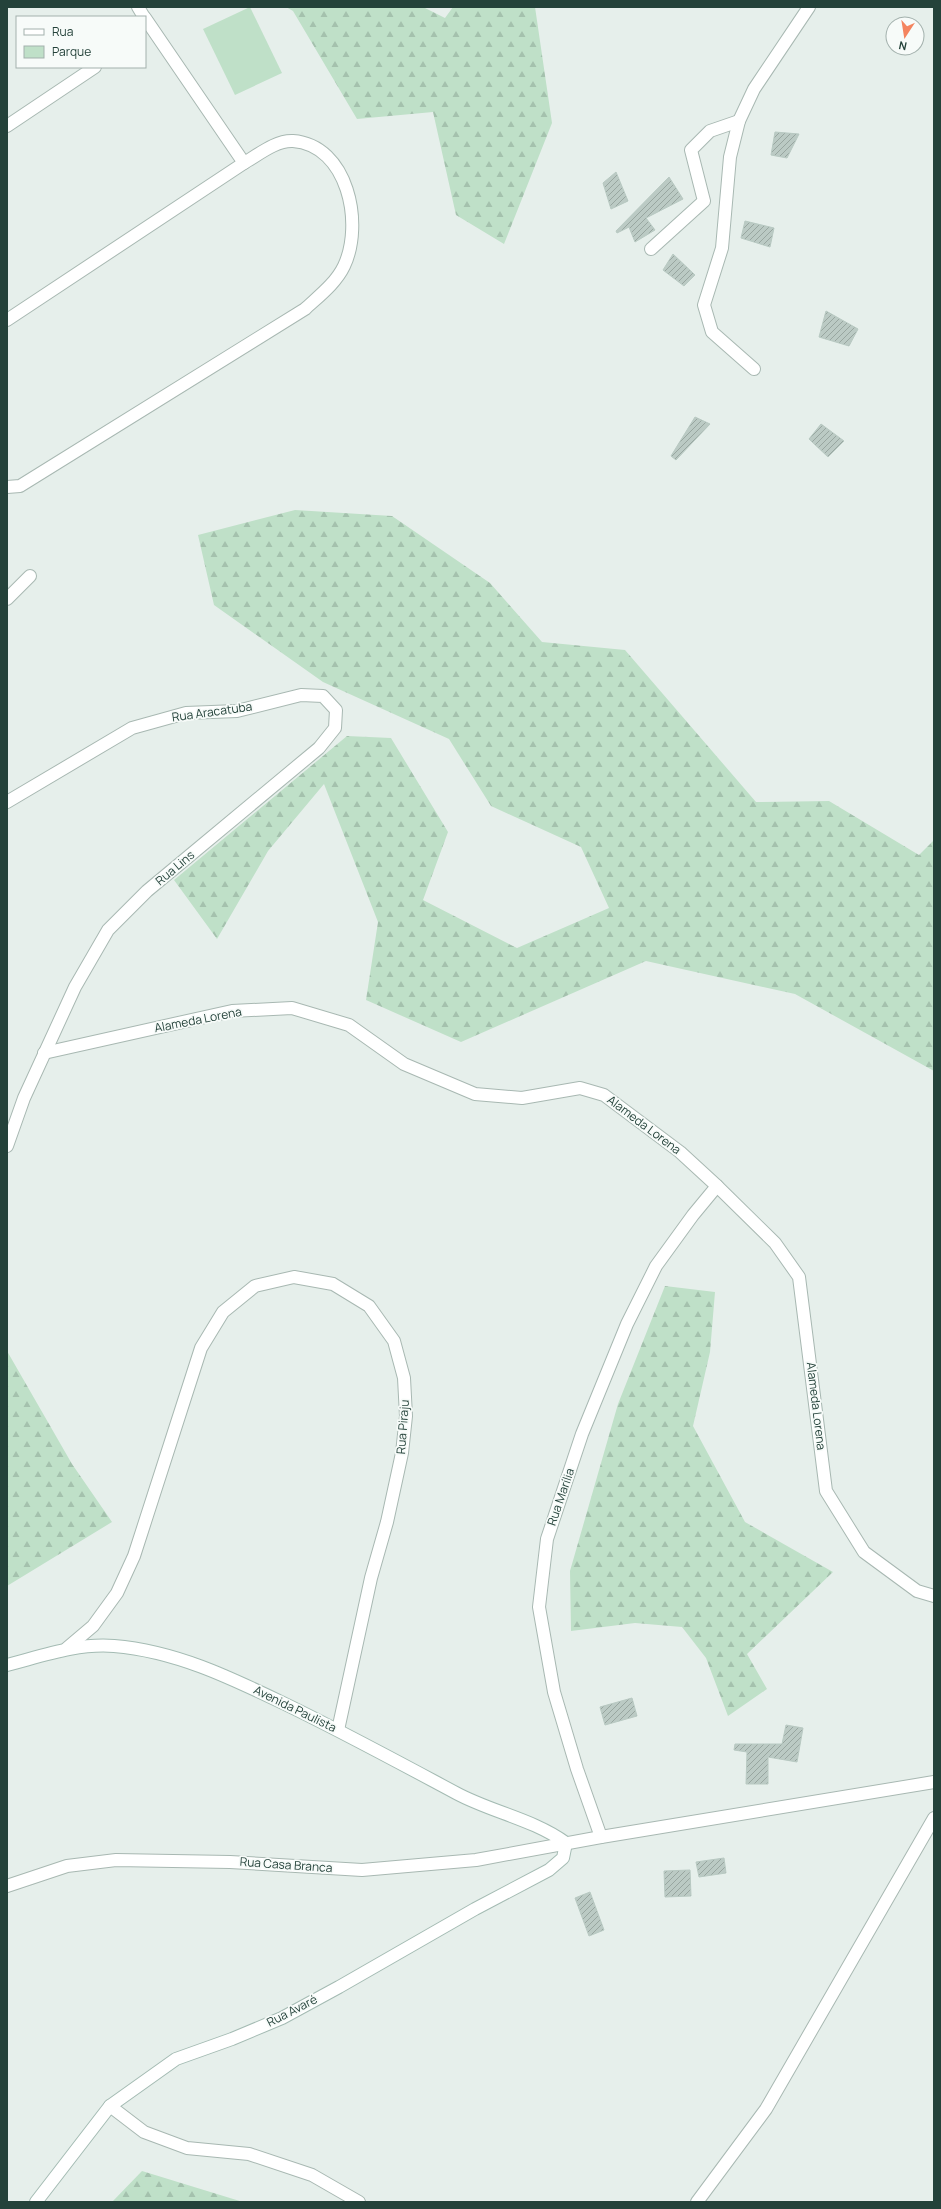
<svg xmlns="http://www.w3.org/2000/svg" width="941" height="2209" font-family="Manrope,sans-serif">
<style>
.green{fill:#bfe0c8}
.forest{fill:url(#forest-firs)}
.building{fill:url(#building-hatch);stroke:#b8c9c2}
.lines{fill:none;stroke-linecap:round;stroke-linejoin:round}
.street-casing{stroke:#a8b8b2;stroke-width:14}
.secondary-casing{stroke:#a4bbb3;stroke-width:14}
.street{stroke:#fff;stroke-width:12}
.secondary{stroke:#fff;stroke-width:12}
.labels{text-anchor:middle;stroke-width:3.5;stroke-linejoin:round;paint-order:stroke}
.street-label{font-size:12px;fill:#24423a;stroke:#f7fbf9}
</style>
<defs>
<pattern id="forest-firs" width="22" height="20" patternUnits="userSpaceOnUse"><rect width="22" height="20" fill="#bfe0c8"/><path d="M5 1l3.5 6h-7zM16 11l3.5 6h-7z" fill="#a4c1ad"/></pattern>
<pattern id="building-hatch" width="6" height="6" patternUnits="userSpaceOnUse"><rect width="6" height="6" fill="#bbcac4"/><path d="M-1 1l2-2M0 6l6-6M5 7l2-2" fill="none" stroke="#98a6a0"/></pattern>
</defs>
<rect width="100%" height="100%" fill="#e6efeb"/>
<path class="green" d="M 250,7 L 282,73 L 235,95 L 203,29 Z"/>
<g class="forest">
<path d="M 286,7 L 423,7 L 445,18 L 453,7 L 535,7 L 552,123 L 504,244 L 456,215 L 433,112 L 357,119 L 293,11 Z"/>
<path d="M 295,510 L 392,516 L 490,583 L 542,642 L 625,650 L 756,802 L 829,801 L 919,855 L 934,840 L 934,1071 L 795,994 L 646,961 L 461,1042 L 366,1000 L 378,922 L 324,784 L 268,851 L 217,939 L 174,880 L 347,736 L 391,738 L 448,832 L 423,900 L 517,948 L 609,908 L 581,847 L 491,806 L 449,739 L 323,682 L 214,605 L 198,535 Z"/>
<path d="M 665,1286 L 715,1292 L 710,1352 L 693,1426 L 745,1522 L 833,1572 L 747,1654 L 767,1689 L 728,1716 L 706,1658 L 682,1627 L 635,1623 L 571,1631 L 570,1571 L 618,1404 Z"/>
<path d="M 7,1351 L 72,1464 L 112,1522 L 7,1586 Z"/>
<path d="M 142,2171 L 243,2202 L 112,2202 Z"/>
</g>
<g class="building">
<path d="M 775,132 L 799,134 L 787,158 L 771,155 Z"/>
<path d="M 616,172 L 628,201 L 611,209 L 603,183 Z"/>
<path d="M 669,177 L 683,199 L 646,218 L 655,230 L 635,242 L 629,227 L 617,233 L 616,231 Z"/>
<path d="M 745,221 L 774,228 L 770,247 L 741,238 Z"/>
<path d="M 673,254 L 695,275 L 684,286 L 663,270 Z"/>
<path d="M 826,311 L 858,329 L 849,346 L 819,337 Z"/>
<path d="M 695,417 L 710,424 L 676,460 L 671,456 Z"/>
<path d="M 821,424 L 844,441 L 828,457 L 809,439 Z"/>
<path d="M 632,1698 L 637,1716 L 605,1725 L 600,1707 Z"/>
<path d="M 786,1725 L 803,1728 L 797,1762 L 768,1757 L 768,1784 L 746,1784 L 747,1752 L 734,1750 L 735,1744 L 782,1744 Z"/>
<path d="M 724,1858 L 726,1873 L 699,1877 L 696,1862 Z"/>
<path d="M 690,1870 L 691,1896 L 665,1897 L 664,1871 Z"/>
<path d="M 590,1892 L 604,1930 L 589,1936 L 575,1898 Z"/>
</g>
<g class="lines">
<defs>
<g id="street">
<path d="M 138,7 L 144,17"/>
<path d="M 145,18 L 244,163"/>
<path d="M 7,126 L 95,67"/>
<path d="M 651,249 L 704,201 L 691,150 L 710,131 L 739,121"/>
<path d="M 7,320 L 244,163 C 258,155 276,140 293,141 C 348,145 364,224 344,266 C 336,283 319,296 305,309 L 20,486 L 7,487"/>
<path d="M 754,369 L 712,332 L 704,305 L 722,248 L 730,157 L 739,121 L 754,89 L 809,7"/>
<path d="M 7,599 L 30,576"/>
<path d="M 7,802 L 132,728 L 186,713 L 237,711 L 301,695 L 323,696 L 336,710 L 335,728 L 319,748 L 147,891 L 108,930 L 75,987 L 24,1098 L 7,1146"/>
<path d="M 44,1053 L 232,1011 L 292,1008 L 349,1025 L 404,1064 L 475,1094 L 522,1098 L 580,1088 L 604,1095 L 680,1152 L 717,1186 L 775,1243 L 799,1277 L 826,1491 L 864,1552 L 917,1591 L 934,1596"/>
<path d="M 67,1648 L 93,1626 L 117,1593 L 134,1556 L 201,1348 L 223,1312 L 255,1286 L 294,1277 L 333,1284 L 369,1306 L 394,1341 L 404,1378 L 406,1416 L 402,1453 L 387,1522 L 371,1578 L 338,1730"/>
<path d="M 601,1837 L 577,1769 L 554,1692 L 539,1607 L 547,1539 L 582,1434 L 627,1324 L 656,1266 L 693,1215 L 717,1186"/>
<path d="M 7,1886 L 67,1866 L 116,1860 L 230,1862 L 362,1870 L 476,1860 L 601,1837 L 934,1782"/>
<path d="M 110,2106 L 144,2132 L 187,2148 L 249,2154 L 312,2175 L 359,2202"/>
<path d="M 697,2202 L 766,2109 L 934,1818"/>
</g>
<path id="secondary" d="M 7,1665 C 42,1656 77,1643 114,1646 C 175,1651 229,1677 283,1703 C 341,1731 398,1762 456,1793 C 491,1812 533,1819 566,1843 L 563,1858 L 549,1870 L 475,1909 L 339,1987 L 282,2018 L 232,2039 L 176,2059 L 110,2106 L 36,2202"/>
</defs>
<use href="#street" class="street-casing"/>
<use href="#secondary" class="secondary-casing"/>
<use href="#street" class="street"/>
<use href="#secondary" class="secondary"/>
</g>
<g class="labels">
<g class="street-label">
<text transform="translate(212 712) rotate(-8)" y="4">Rua Aracatuba</text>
<text transform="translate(175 868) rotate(-40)" y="4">Rua Lins</text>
<text transform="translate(198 1020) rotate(-11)" y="4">Alameda Lorena</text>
<text transform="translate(644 1125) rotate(37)" y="4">Alameda Lorena</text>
<text transform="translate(816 1406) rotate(83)" y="4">Alameda Lorena</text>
<text transform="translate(403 1427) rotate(-86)" y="4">Rua Piraju</text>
<text transform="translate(561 1497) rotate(-71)" y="4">Rua Marília</text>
<text transform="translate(295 1709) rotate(26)" y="4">Avenida Paulista</text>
<text transform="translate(286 1865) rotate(4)" y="4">Rua Casa Branca</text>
<text transform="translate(292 2011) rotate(-27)" y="4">Rua Avaré</text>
</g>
</g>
<rect width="941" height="2209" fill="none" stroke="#24423a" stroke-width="16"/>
<rect x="16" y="16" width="130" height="52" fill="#f7fbf9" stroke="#a3b1ad"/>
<rect x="24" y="29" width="20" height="6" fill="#ffffff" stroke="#a3b1ad"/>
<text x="52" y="36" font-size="12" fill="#24423a">Rua</text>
<rect x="24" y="46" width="20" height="12" fill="#bfe0c8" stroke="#a3b1ad"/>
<text x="52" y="56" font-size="12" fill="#24423a">Parque</text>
<g transform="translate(905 36) rotate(192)"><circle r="19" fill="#f7fbf9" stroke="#a3b1ad"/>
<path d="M0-3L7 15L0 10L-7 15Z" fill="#f4845f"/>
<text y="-6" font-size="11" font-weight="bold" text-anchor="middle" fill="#24423a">N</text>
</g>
</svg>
